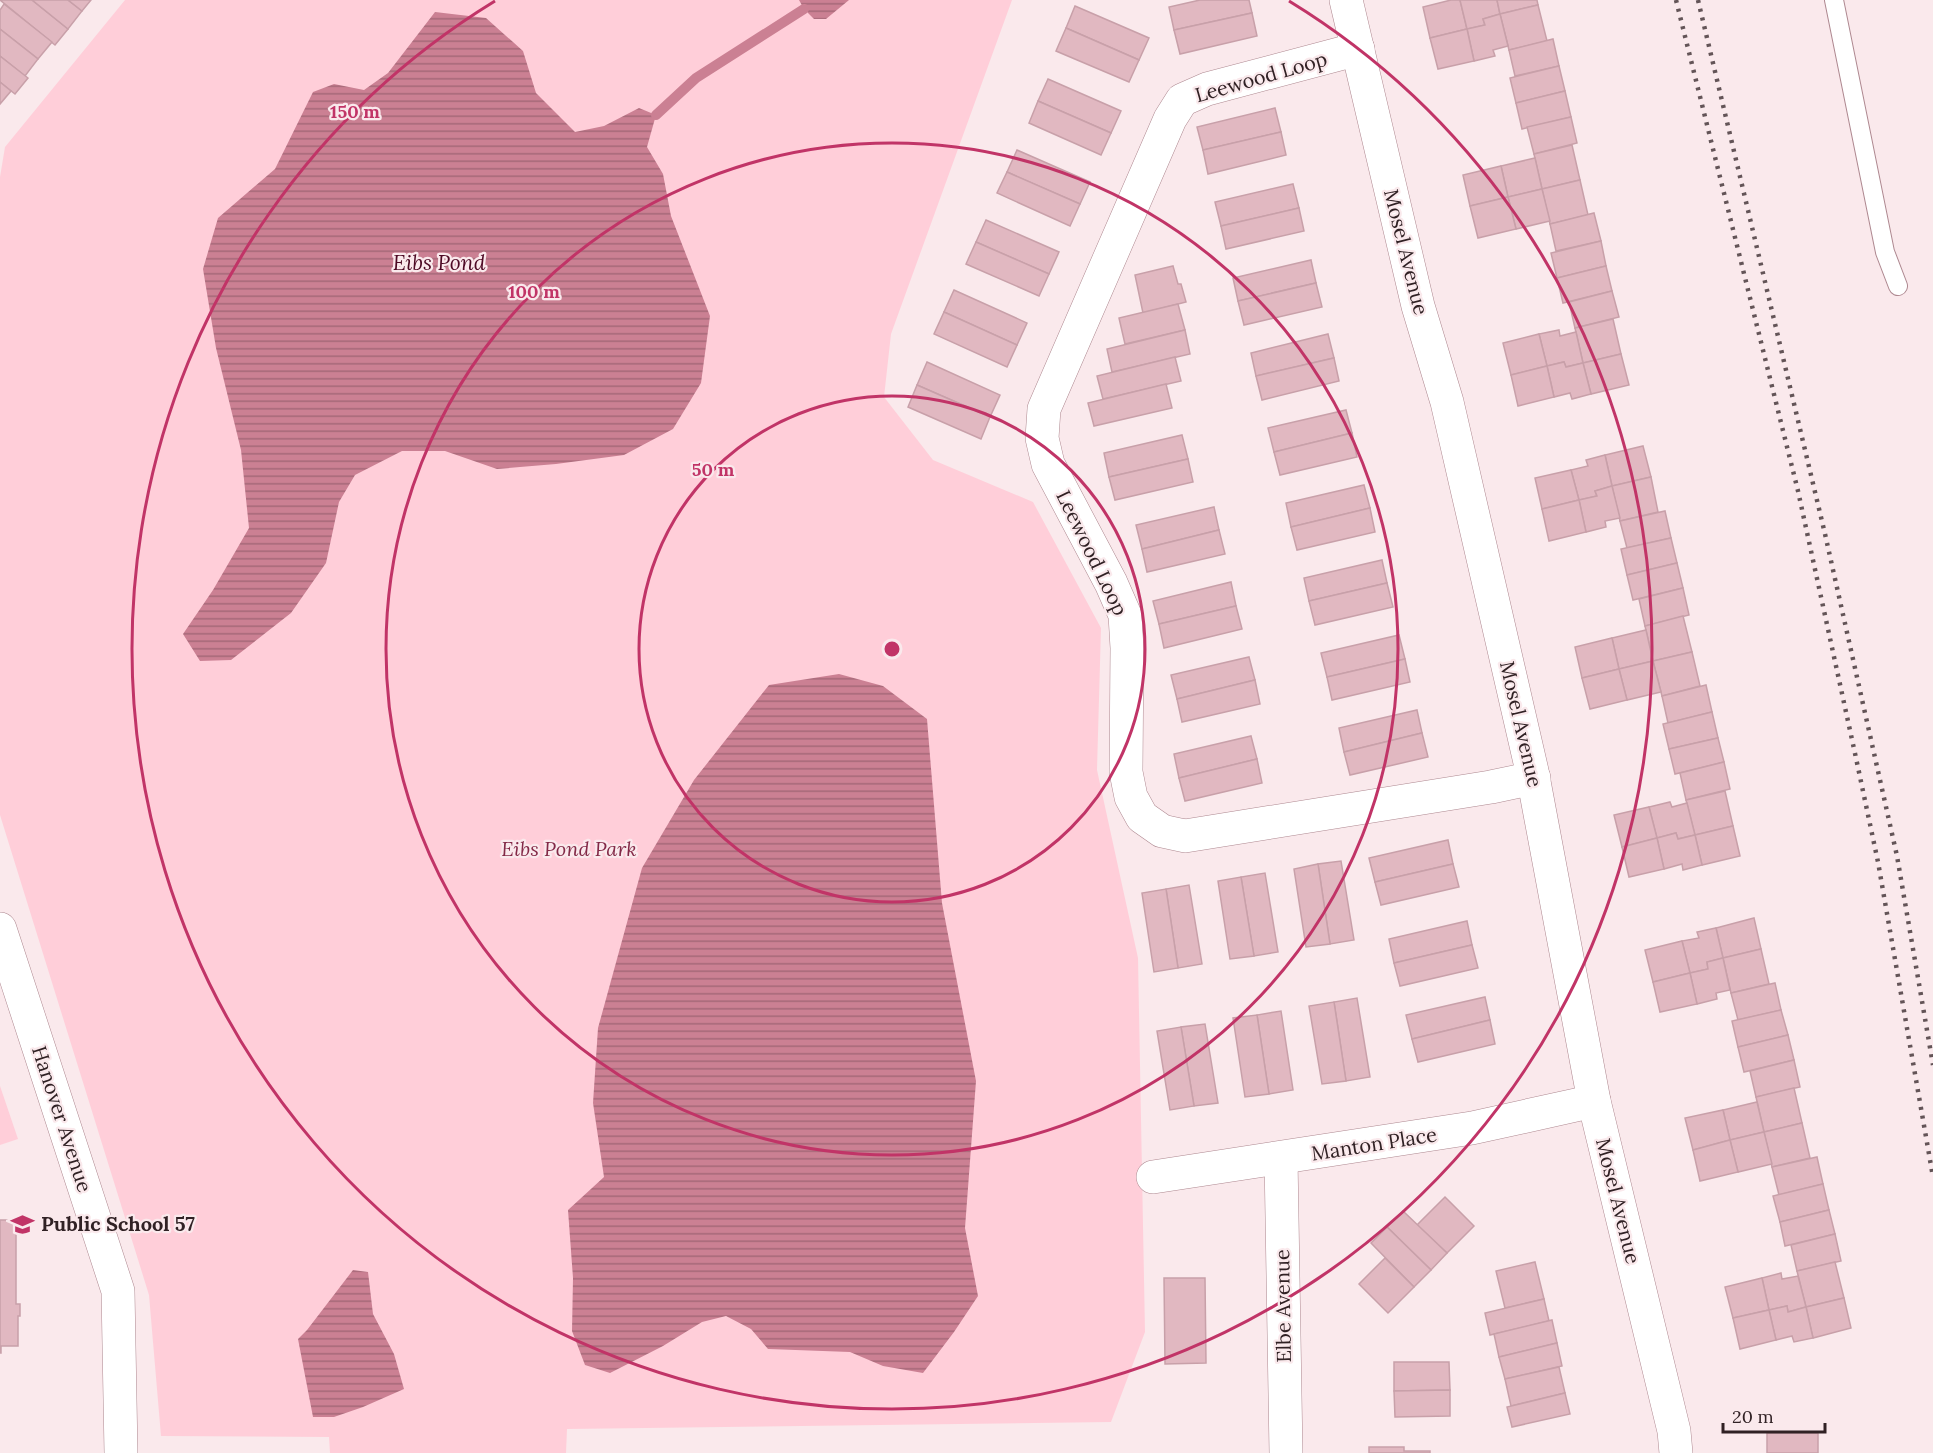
<svg xmlns="http://www.w3.org/2000/svg" width="1933" height="1453" font-family="Lora,serif">
<style>
.park{fill:#ffced9}
.water{fill:url(#water-rules)}
.lines{fill:none;stroke-linecap:round;stroke-linejoin:round}
.stream{stroke:#cb8093;stroke-width:10}
.building{fill:#e1b8c1;stroke:#c8a0a9;stroke-width:1.5}
.lane-casing{stroke:#ae8890;stroke-width:20}
.street-casing{stroke:#ae8890;stroke-width:34}
.secondary-casing{stroke:#ae8890;stroke-width:34}
.lane{stroke:#fff;stroke-width:18}
.street{stroke:#fff;stroke-width:33}
.secondary{stroke:#fff;stroke-width:33}
.rail{stroke:#635457;stroke-width:4.5;stroke-dasharray:3 6;stroke-linecap:butt}
.ring{fill:none;stroke:#c13467;stroke-width:3}
.labels{text-anchor:middle;stroke-width:4.5;stroke-linejoin:round;paint-order:stroke}
.street-label{font-size:20px;fill:#302124;stroke:#fae9ec}
.park-label{font-size:20px;font-style:italic;fill:#832947;stroke:#fae9ec}
.poi-label{font-size:20px;font-weight:bold;fill:#302124;stroke:#fae9ec;text-anchor:start}
.water-label{font-size:21px;font-style:italic;fill:#4d0924;stroke:#fae9ec}
.centre{fill:#c13467;stroke:#fae9ec;stroke-width:3}
.ring-label{font-size:18px;text-anchor:middle;font-weight:bold;fill:#c13467;stroke:#fae9ec;stroke-width:4.5;stroke-linejoin:round;paint-order:stroke}
</style>
<defs>
<pattern id="water-rules" width="6" height="5" patternUnits="userSpaceOnUse" patternTransform="scale(1.5)"><rect width="6" height="5" fill="#cb8093"/><path d="M0 2.5h6" fill="none" stroke="#a56878"/></pattern>
</defs>
<rect width="100%" height="100%" fill="#fae9ec"/>
<g class="park">
<path d="M 125,0 L 1012,0 L 891,334 L 884,397 L 933,460 L 1033,502 L 1101,628 L 1097,770 L 1138,958 L 1145,1332 L 1111,1422 L 567,1429 L 566,1453 L 330,1453 L 329,1437 L 161,1436 L 149,1295 L 0,815 L 0,177 L 5,147 Z"/>
<path d="M 0,1086 L 18,1139 L 0,1145 Z"/>
</g>
<g class="water">
<path d="M 799,0 L 849,0 L 826,19 L 814,19 L 804,9 Z"/>
<path d="M 435,12 L 486,18 L 523,51 L 536,93 L 575,132 L 604,126 L 639,108 L 656,115 L 647,147 L 663,174 L 671,216 L 710,316 L 701,383 L 673,429 L 624,455 L 556,464 L 497,469 L 445,451 L 402,451 L 355,475 L 339,502 L 326,563 L 291,613 L 231,660 L 200,661 L 183,634 L 213,590 L 249,528 L 241,450 L 216,348 L 203,269 L 218,218 L 275,169 L 313,92 L 334,84 L 364,90 L 388,73 Z"/>
<path d="M 839,674 L 883,686 L 927,719 L 942,903 L 976,1081 L 965,1228 L 978,1296 L 954,1332 L 923,1373 L 883,1366 L 850,1352 L 768,1349 L 751,1329 L 726,1316 L 702,1322 L 663,1346 L 610,1373 L 585,1365 L 572,1331 L 573,1278 L 568,1210 L 604,1177 L 593,1103 L 598,1028 L 642,868 L 694,780 L 769,685 Z"/>
<path d="M 353,1270 L 368,1272 L 373,1314 L 394,1354 L 404,1389 L 363,1407 L 334,1417 L 313,1417 L 298,1339 L 307,1330 Z"/>
</g>
<g class="lines">
<path class="stream" d="M 656,115 L 696,78 L 804,9"/>
</g>
<g class="building">
<path d="M 0,0 L 32,0 L 68,29 L 55,45 Z"/>
<path d="M 32,0 L 68,0 L 82,11 L 68,29 Z"/>
<path d="M 68,0 L 91,0 L 82,11 Z"/>
<path d="M 1200,0 L 1249,0 L 1252,13 L 1174,30 L 1169,7 Z"/>
<path d="M 1451,0 L 1460,0 L 1467,29 L 1430,38 L 1423,7 Z"/>
<path d="M 1460,0 L 1497,0 L 1500,14 L 1483,19 L 1485,25 L 1467,29 Z"/>
<path d="M 1497,0 L 1537,0 L 1538,5 L 1500,14 Z"/>
<path d="M 4,4 L 52,42 L 38,59 L 0,29 L 0,10 Z"/>
<path d="M 1538,5 L 1547,41 L 1509,50 L 1500,14 Z"/>
<path d="M 1075,6 L 1149,38 L 1139,60 L 1066,28 Z"/>
<path d="M 1252,13 L 1257,36 L 1180,54 L 1174,30 Z"/>
<path d="M 1500,14 L 1508,46 L 1493,50 L 1495,56 L 1474,61 L 1467,29 L 1485,25 L 1483,19 Z"/>
<path d="M 1066,28 L 1139,60 L 1129,82 L 1056,51 Z"/>
<path d="M 0,29 L 38,59 L 25,76 L 0,56 Z"/>
<path d="M 1467,29 L 1474,61 L 1438,69 L 1430,38 Z"/>
<path d="M 1553,39 L 1559,66 L 1515,76 L 1509,50 Z"/>
<path d="M 0,56 L 28,78 L 15,94 L 0,82 Z"/>
<path d="M 1559,66 L 1565,91 L 1516,103 L 1510,78 Z"/>
<path d="M 1048,79 L 1121,111 L 1111,133 L 1038,101 Z"/>
<path d="M 0,82 L 11,91 L 0,104 Z"/>
<path d="M 1565,91 L 1571,117 L 1522,129 L 1516,103 Z"/>
<path d="M 1038,101 L 1111,133 L 1101,155 L 1029,123 Z"/>
<path d="M 1275,108 L 1281,132 L 1203,150 L 1197,127 Z"/>
<path d="M 1571,117 L 1577,143 L 1534,154 L 1527,127 Z"/>
<path d="M 1281,132 L 1286,155 L 1208,174 L 1203,150 Z"/>
<path d="M 1572,145 L 1580,180 L 1542,189 L 1534,154 Z"/>
<path d="M 1017,150 L 1090,182 L 1080,204 L 1007,172 Z"/>
<path d="M 1535,158 L 1542,189 L 1508,197 L 1501,166 Z"/>
<path d="M 1501,166 L 1508,197 L 1470,206 L 1463,175 Z"/>
<path d="M 1007,172 L 1080,204 L 1070,226 L 997,193 Z"/>
<path d="M 1580,180 L 1588,215 L 1550,224 L 1542,189 Z"/>
<path d="M 1293,184 L 1299,208 L 1221,226 L 1215,202 Z"/>
<path d="M 1542,189 L 1550,221 L 1516,229 L 1508,197 Z"/>
<path d="M 1508,197 L 1516,229 L 1478,238 L 1470,206 Z"/>
<path d="M 1299,208 L 1304,231 L 1226,249 L 1221,226 Z"/>
<path d="M 1594,213 L 1601,241 L 1556,251 L 1550,224 Z"/>
<path d="M 986,220 L 1059,252 L 1049,274 L 976,242 Z"/>
<path d="M 1601,241 L 1606,266 L 1557,278 L 1551,253 Z"/>
<path d="M 976,242 L 1049,274 L 1039,296 L 966,264 Z"/>
<path d="M 1311,260 L 1316,283 L 1238,301 L 1233,278 Z"/>
<path d="M 1173,266 L 1178,284 L 1181,284 L 1186,302 L 1143,313 L 1135,275 Z"/>
<path d="M 1606,266 L 1612,291 L 1563,303 L 1557,278 Z"/>
<path d="M 1316,283 L 1322,307 L 1244,325 L 1238,301 Z"/>
<path d="M 954,290 L 1027,323 L 1017,345 L 944,312 Z"/>
<path d="M 1612,291 L 1619,317 L 1575,328 L 1569,302 Z"/>
<path d="M 1178,304 L 1185,330 L 1125,344 L 1119,318 Z"/>
<path d="M 944,312 L 1017,345 L 1007,367 L 934,334 Z"/>
<path d="M 1613,319 L 1621,354 L 1583,363 L 1575,328 Z"/>
<path d="M 1185,330 L 1190,354 L 1112,372 L 1107,349 Z"/>
<path d="M 1559,330 L 1560,336 L 1576,332 L 1583,363 L 1566,367 L 1564,362 L 1547,366 L 1539,334 Z"/>
<path d="M 1328,334 L 1334,358 L 1256,376 L 1251,353 Z"/>
<path d="M 1539,334 L 1547,366 L 1511,375 L 1503,343 Z"/>
<path d="M 1621,354 L 1629,385 L 1591,394 L 1583,363 Z"/>
<path d="M 1175,357 L 1181,381 L 1103,399 L 1097,376 Z"/>
<path d="M 1334,358 L 1339,381 L 1262,400 L 1256,376 Z"/>
<path d="M 927,362 L 1000,395 L 990,417 L 917,385 Z"/>
<path d="M 1564,362 L 1566,367 L 1583,363 L 1591,394 L 1572,399 L 1570,393 L 1554,397 L 1547,366 Z"/>
<path d="M 1547,366 L 1554,397 L 1518,406 L 1511,375 Z"/>
<path d="M 1166,384 L 1172,408 L 1094,426 L 1088,403 Z"/>
<path d="M 917,385 L 990,417 L 981,439 L 908,407 Z"/>
<path d="M 1346,410 L 1352,433 L 1274,452 L 1268,428 Z"/>
<path d="M 1352,433 L 1357,457 L 1280,475 L 1274,452 Z"/>
<path d="M 1182,435 L 1188,459 L 1109,477 L 1104,453 Z"/>
<path d="M 1643,446 L 1651,477 L 1612,486 L 1605,455 Z"/>
<path d="M 1605,455 L 1612,486 L 1595,491 L 1597,496 L 1579,500 L 1571,470 L 1588,466 L 1586,460 Z"/>
<path d="M 1188,459 L 1193,482 L 1115,500 L 1109,477 Z"/>
<path d="M 1571,470 L 1579,500 L 1542,509 L 1535,478 Z"/>
<path d="M 1651,477 L 1658,512 L 1620,521 L 1612,486 Z"/>
<path d="M 1364,485 L 1370,508 L 1291,527 L 1286,503 Z"/>
<path d="M 1612,486 L 1620,518 L 1605,521 L 1606,527 L 1586,532 L 1579,500 L 1597,496 L 1595,491 Z"/>
<path d="M 1579,500 L 1586,532 L 1549,541 L 1542,509 Z"/>
<path d="M 1214,507 L 1219,530 L 1142,549 L 1136,525 Z"/>
<path d="M 1370,508 L 1375,532 L 1297,550 L 1291,527 Z"/>
<path d="M 1665,511 L 1671,538 L 1627,548 L 1620,521 Z"/>
<path d="M 1219,530 L 1225,554 L 1147,572 L 1142,549 Z"/>
<path d="M 1671,538 L 1677,563 L 1627,575 L 1621,549 Z"/>
<path d="M 1382,560 L 1387,583 L 1309,601 L 1304,578 Z"/>
<path d="M 1677,563 L 1683,588 L 1633,600 L 1627,575 Z"/>
<path d="M 1231,582 L 1236,606 L 1159,624 L 1153,601 Z"/>
<path d="M 1387,583 L 1393,607 L 1315,625 L 1309,601 Z"/>
<path d="M 1683,588 L 1689,615 L 1645,626 L 1639,599 Z"/>
<path d="M 1236,606 L 1242,629 L 1164,648 L 1159,624 Z"/>
<path d="M 1683,616 L 1692,652 L 1653,661 L 1645,626 Z"/>
<path d="M 1646,630 L 1653,661 L 1619,669 L 1612,638 Z"/>
<path d="M 1399,635 L 1405,659 L 1327,677 L 1321,653 Z"/>
<path d="M 1612,638 L 1619,669 L 1582,678 L 1575,647 Z"/>
<path d="M 1692,652 L 1700,686 L 1662,696 L 1653,661 Z"/>
<path d="M 1249,657 L 1255,680 L 1177,699 L 1171,675 Z"/>
<path d="M 1405,659 L 1410,682 L 1332,700 L 1327,677 Z"/>
<path d="M 1653,661 L 1661,692 L 1627,700 L 1619,669 Z"/>
<path d="M 1619,669 L 1627,700 L 1590,709 L 1582,678 Z"/>
<path d="M 1255,680 L 1260,704 L 1182,722 L 1177,699 Z"/>
<path d="M 1706,685 L 1712,712 L 1668,723 L 1662,696 Z"/>
<path d="M 1417,710 L 1422,733 L 1344,752 L 1339,728 Z"/>
<path d="M 1712,712 L 1718,738 L 1669,749 L 1663,724 Z"/>
<path d="M 1422,733 L 1428,757 L 1350,775 L 1344,752 Z"/>
<path d="M 1251,736 L 1257,759 L 1179,778 L 1174,754 Z"/>
<path d="M 1718,738 L 1724,762 L 1675,774 L 1669,749 Z"/>
<path d="M 1257,759 L 1262,783 L 1185,801 L 1179,778 Z"/>
<path d="M 1724,762 L 1730,789 L 1686,800 L 1680,773 Z"/>
<path d="M 1725,791 L 1733,826 L 1695,835 L 1686,800 Z"/>
<path d="M 1670,802 L 1672,807 L 1687,803 L 1695,835 L 1678,839 L 1676,833 L 1657,838 L 1649,807 Z"/>
<path d="M 1649,807 L 1657,838 L 1622,847 L 1614,815 Z"/>
<path d="M 1733,826 L 1740,856 L 1702,865 L 1695,835 Z"/>
<path d="M 1676,833 L 1678,839 L 1695,835 L 1702,865 L 1683,870 L 1682,864 L 1664,869 L 1657,838 Z"/>
<path d="M 1657,838 L 1664,869 L 1629,877 L 1622,847 Z"/>
<path d="M 1448,840 L 1453,864 L 1375,882 L 1369,858 Z"/>
<path d="M 1341,861 L 1354,940 L 1330,944 L 1318,864 Z"/>
<path d="M 1318,864 L 1330,944 L 1306,947 L 1294,869 Z"/>
<path d="M 1453,864 L 1459,887 L 1381,905 L 1375,882 Z"/>
<path d="M 1265,873 L 1278,952 L 1254,956 L 1241,877 Z"/>
<path d="M 1241,877 L 1254,956 L 1230,959 L 1218,881 Z"/>
<path d="M 1189,885 L 1202,964 L 1178,968 L 1166,889 Z"/>
<path d="M 1166,889 L 1178,968 L 1154,972 L 1142,893 Z"/>
<path d="M 1754,918 L 1761,949 L 1723,958 L 1716,928 Z"/>
<path d="M 1467,921 L 1472,945 L 1394,963 L 1389,939 Z"/>
<path d="M 1716,928 L 1723,958 L 1707,962 L 1708,969 L 1690,973 L 1682,941 L 1699,938 L 1697,932 Z"/>
<path d="M 1682,941 L 1690,973 L 1653,982 L 1645,950 Z"/>
<path d="M 1472,945 L 1478,968 L 1400,986 L 1394,963 Z"/>
<path d="M 1761,949 L 1769,984 L 1731,993 L 1723,958 Z"/>
<path d="M 1723,958 L 1730,990 L 1716,993 L 1717,999 L 1697,1004 L 1690,973 L 1708,969 L 1707,962 Z"/>
<path d="M 1690,973 L 1697,1004 L 1660,1012 L 1653,982 Z"/>
<path d="M 1775,983 L 1781,1010 L 1738,1020 L 1731,993 Z"/>
<path d="M 1485,997 L 1490,1020 L 1412,1039 L 1406,1015 Z"/>
<path d="M 1357,998 L 1370,1077 L 1346,1081 L 1334,1002 Z"/>
<path d="M 1334,1002 L 1346,1081 L 1322,1084 L 1309,1006 Z"/>
<path d="M 1781,1010 L 1788,1035 L 1738,1047 L 1732,1021 Z"/>
<path d="M 1281,1011 L 1293,1090 L 1269,1094 L 1257,1015 Z"/>
<path d="M 1257,1015 L 1269,1094 L 1245,1097 L 1233,1018 Z"/>
<path d="M 1490,1020 L 1495,1044 L 1418,1062 L 1412,1039 Z"/>
<path d="M 1205,1024 L 1218,1103 L 1194,1106 L 1181,1027 Z"/>
<path d="M 1181,1027 L 1194,1106 L 1170,1110 L 1157,1031 Z"/>
<path d="M 1788,1035 L 1794,1060 L 1744,1072 L 1738,1047 Z"/>
<path d="M 1794,1060 L 1800,1087 L 1756,1097 L 1750,1071 Z"/>
<path d="M 1794,1088 L 1802,1123 L 1764,1132 L 1756,1097 Z"/>
<path d="M 1757,1102 L 1764,1132 L 1730,1140 L 1723,1110 Z"/>
<path d="M 1723,1110 L 1730,1140 L 1693,1150 L 1685,1118 Z"/>
<path d="M 1802,1123 L 1810,1158 L 1772,1167 L 1764,1132 Z"/>
<path d="M 1764,1132 L 1772,1164 L 1738,1172 L 1730,1140 Z"/>
<path d="M 1730,1140 L 1738,1172 L 1700,1181 L 1693,1150 Z"/>
<path d="M 1817,1157 L 1823,1184 L 1779,1195 L 1772,1167 Z"/>
<path d="M 1823,1184 L 1829,1210 L 1780,1222 L 1773,1196 Z"/>
<path d="M 1445,1197 L 1474,1226 L 1447,1253 L 1417,1225 Z"/>
<path d="M 1829,1210 L 1835,1234 L 1785,1246 L 1780,1222 Z"/>
<path d="M 1403,1211 L 1447,1253 L 1431,1270 L 1387,1227 Z"/>
<path d="M 0,1220 L 16,1220 L 16,1304 L 20,1304 L 20,1316 L 18,1316 L 18,1346 L 1,1346 L 1,1353 L 0,1353 Z"/>
<path d="M 1387,1227 L 1431,1270 L 1414,1287 L 1371,1243 Z"/>
<path d="M 1835,1234 L 1841,1261 L 1797,1271 L 1791,1245 Z"/>
<path d="M 1385,1258 L 1414,1287 L 1388,1313 L 1359,1284 Z"/>
<path d="M 1535,1262 L 1544,1299 L 1505,1308 L 1496,1271 Z"/>
<path d="M 1835,1262 L 1844,1298 L 1806,1307 L 1797,1271 Z"/>
<path d="M 1781,1273 L 1782,1279 L 1798,1276 L 1806,1307 L 1788,1312 L 1787,1306 L 1769,1310 L 1762,1278 Z"/>
<path d="M 1164,1278 L 1205,1278 L 1206,1363 L 1165,1364 Z"/>
<path d="M 1762,1278 L 1769,1310 L 1733,1318 L 1725,1287 Z"/>
<path d="M 1844,1298 L 1851,1328 L 1813,1338 L 1806,1307 Z"/>
<path d="M 1544,1299 L 1549,1321 L 1490,1335 L 1485,1313 Z"/>
<path d="M 1787,1306 L 1788,1312 L 1806,1307 L 1813,1338 L 1794,1342 L 1792,1336 L 1776,1340 L 1769,1310 Z"/>
<path d="M 1769,1310 L 1776,1340 L 1740,1349 L 1733,1318 Z"/>
<path d="M 1552,1320 L 1557,1343 L 1499,1357 L 1494,1334 Z"/>
<path d="M 1557,1343 L 1562,1366 L 1505,1379 L 1499,1357 Z"/>
<path d="M 1394,1362 L 1449,1362 L 1450,1390 L 1394,1391 Z"/>
<path d="M 1559,1367 L 1565,1393 L 1511,1406 L 1505,1379 Z"/>
<path d="M 1450,1390 L 1450,1416 L 1395,1417 L 1394,1391 Z"/>
<path d="M 1565,1393 L 1570,1414 L 1512,1427 L 1507,1407 Z"/>
<rect x="1767" y="1433" width="51" height="20"/>
<path d="M 1369,1447 L 1404,1447 L 1404,1451 L 1430,1451 L 1430,1453 L 1369,1453 Z"/>
</g>
<g class="lines">
<defs>
<path id="lane" d="M 1834,0 L 1885,252 L 1898,286"/>
<g id="street">
<path d="M 1358,49 L 1207,89 L 1182,100 L 1170,119 L 1044,409 L 1042,438 L 1048,464 L 1111,583 L 1125,615 L 1127,648 L 1126,772 L 1131,797 L 1142,817 L 1162,831 L 1185,836 L 1491,787 L 1534,778"/>
<path d="M 0,929 L 118,1291 L 121,1453"/>
<path d="M 1281,1158 L 1286,1453"/>
<path d="M 1153,1177 L 1472,1128 L 1594,1101"/>
</g>
<path id="secondary" d="M 1346,0 L 1418,306 L 1447,402 L 1532,771 L 1594,1101 L 1674,1431 L 1676,1453"/>
</defs>
<use href="#lane" class="lane-casing"/>
<use href="#street" class="street-casing"/>
<use href="#secondary" class="secondary-casing"/>
<use href="#lane" class="lane"/>
<use href="#street" class="street"/>
<use href="#secondary" class="secondary"/>
<g class="rail">
<path d="M 1676,0 L 1798,491 L 1856,758 L 1878,862 L 1933,1177"/>
<path d="M 1698,0 L 1825,534 L 1897,856 L 1933,1065"/>
</g>
</g>
<g class="ring">
<circle cx="892" cy="649" r="253"/>
<circle cx="892" cy="649" r="506"/>
<path d="M1289 1A760 760 0 1 1 495 1"/>
</g>
<defs>
<symbol id="school-bare" viewBox="-9 -9 18 18"><path d="M0-5L7-2L0 1L-7-2ZM-4 1L0 2.5L4 1V4Q0 6-4 4Z" fill="#c13467" stroke="#fae9ec" stroke-width="2.5" paint-order="stroke"/></symbol>
</defs>
<g fill-rule="evenodd">
<use href="#school-bare" x="6" y="1208" width="33" height="33"/>
</g>
<g class="labels">
<g class="street-label">
<text transform="translate(1261 77) rotate(-16)" y="7">Leewood Loop</text>
<text transform="translate(1406 252) rotate(76)" y="7">Mosel Avenue</text>
<text transform="translate(1092 553) rotate(64)" y="7">Leewood Loop</text>
<text transform="translate(1521 724) rotate(77)" y="7">Mosel Avenue</text>
<text transform="translate(62 1119) rotate(72)" y="7">Hanover Avenue</text>
<text transform="translate(1374 1144) rotate(-9)" y="7">Manton Place</text>
<text transform="translate(1618 1201) rotate(76)" y="7">Mosel Avenue</text>
<text transform="translate(1283 1306) rotate(-91)" y="7">Elbe Avenue</text>
</g>
<g class="park-label">
<text x="569" y="856">Eibs Pond Park</text>
</g>
<g class="poi-label">
<text x="41" y="1231">Public School 57</text>
</g>
<g class="water-label">
<text x="439" y="270">Eibs Pond</text>
</g>
</g>
<circle cx="892" cy="649" r="9" class="centre"/>
<g class="ring-label">
<text x="355" y="118">150 m</text>
<text x="534" y="298">100 m</text>
<text x="713" y="476">50 m</text>
</g>
<path d="M1723 1423v9h102v-9" fill="none" stroke="#302124" stroke-width="3"/>
<text x="1732" y="1423" font-size="18" fill="#302124" stroke="#fae9ec" stroke-width="4.5" paint-order="stroke">20 m</text>
</svg>
